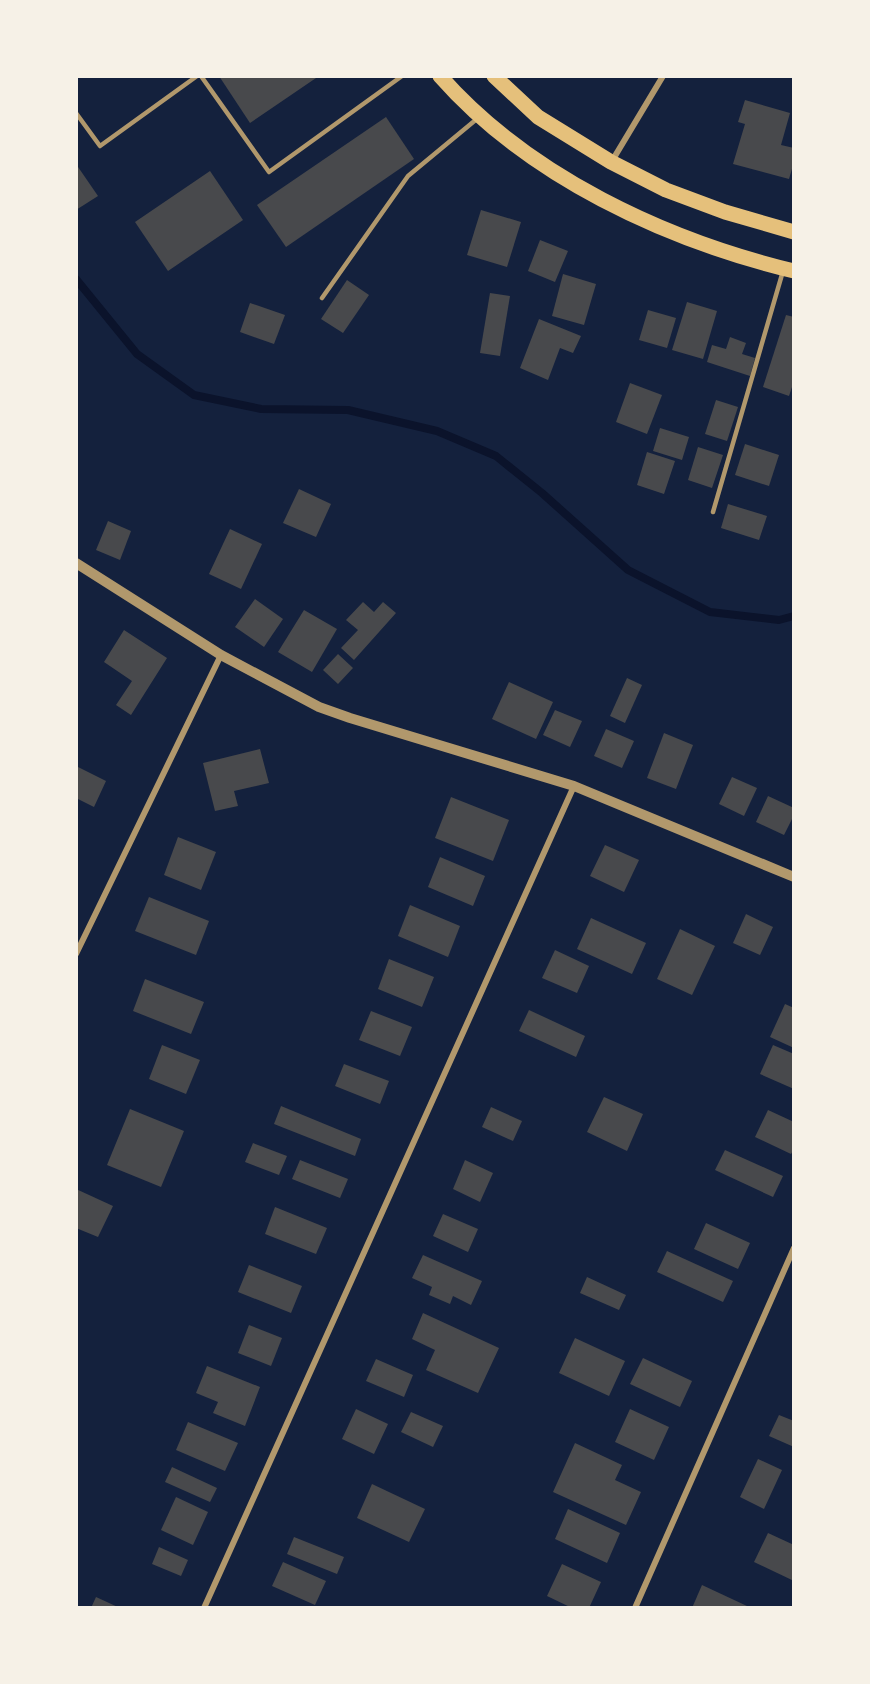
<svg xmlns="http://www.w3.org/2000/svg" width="870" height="1684" font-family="'Fira Sans Condensed',sans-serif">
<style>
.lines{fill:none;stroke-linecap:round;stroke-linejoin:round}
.stream{stroke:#0b132b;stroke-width:8}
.building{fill:#48494c}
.service{stroke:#b1986c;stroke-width:4.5}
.minor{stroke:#b1986c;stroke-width:6}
.tertiary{stroke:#b1986c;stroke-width:10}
.primary{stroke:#e5c07b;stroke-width:15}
</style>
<rect width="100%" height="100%" fill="#14213d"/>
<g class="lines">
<path class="stream" d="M 76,279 L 137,354 L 194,395 L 261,409 L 348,410 L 437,431 L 496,456 L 542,493 L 628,570 L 710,612 L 779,620 L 794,616"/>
</g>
<g class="building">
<path d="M 219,76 L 319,76 L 250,123 Z"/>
<path d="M 745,100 L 790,113 L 781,145 L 794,148 L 794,162 L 789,179 L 733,164 L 745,124 L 738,122 Z"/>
<path d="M 386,117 L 414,159 L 286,247 L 257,205 Z"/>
<path d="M 76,164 L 98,196 L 76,210 Z"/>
<path d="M 210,171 L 243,220 L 168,271 L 135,222 Z"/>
<path d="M 481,210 L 521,222 L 507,267 L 467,255 Z"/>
<path d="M 540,240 L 568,251 L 555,282 L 528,271 Z"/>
<path d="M 563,274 L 596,284 L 584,325 L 552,316 Z"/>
<path d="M 347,280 L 369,295 L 343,333 L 321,319 Z"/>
<path d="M 490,293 L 510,296 L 500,356 L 480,353 Z"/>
<path d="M 687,302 L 717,311 L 703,359 L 672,350 Z"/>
<path d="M 250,303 L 285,315 L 274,344 L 240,332 Z"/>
<path d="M 648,310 L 676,318 L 667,348 L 639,340 Z"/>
<path d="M 786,315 L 794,317 L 794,381 L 789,396 L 763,387 Z"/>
<path d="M 539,319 L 581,336 L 573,353 L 560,348 L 548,380 L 520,368 Z"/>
<path d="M 730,337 L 746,343 L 742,354 L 755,358 L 750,376 L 707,362 L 712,345 L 726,349 Z"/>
<path d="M 630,383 L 662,395 L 647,434 L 616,422 Z"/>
<path d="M 716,400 L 738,407 L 727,441 L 705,434 Z"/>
<path d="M 660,428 L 689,437 L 682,460 L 653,451 Z"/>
<path d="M 745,444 L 779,455 L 769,486 L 735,475 Z"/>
<path d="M 698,447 L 723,455 L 712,488 L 688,480 Z"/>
<path d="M 647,452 L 675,461 L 664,494 L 637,485 Z"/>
<path d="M 299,489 L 331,504 L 316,537 L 283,523 Z"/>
<path d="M 728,504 L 767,516 L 759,540 L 721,528 Z"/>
<path d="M 108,521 L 131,531 L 120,560 L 96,550 Z"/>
<path d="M 230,529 L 262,544 L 241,589 L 209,574 Z"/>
<path d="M 255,599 L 283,619 L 264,647 L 235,627 Z"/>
<path d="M 363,602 L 374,612 L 383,602 L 396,613 L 354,660 L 341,648 L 358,630 L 346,620 Z"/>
<path d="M 304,610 L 337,629 L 312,672 L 278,652 Z"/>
<path d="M 124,630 L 167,658 L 131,715 L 116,705 L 132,681 L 104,662 Z"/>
<path d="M 338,654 L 353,668 L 338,684 L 323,670 Z"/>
<path d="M 627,678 L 642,685 L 625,723 L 610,716 Z"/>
<path d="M 509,682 L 553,702 L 536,739 L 492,719 Z"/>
<path d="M 555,710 L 582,721 L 570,747 L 543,735 Z"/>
<path d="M 606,729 L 634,741 L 622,768 L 594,756 Z"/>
<path d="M 664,733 L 693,745 L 676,789 L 647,778 Z"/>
<path d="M 260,749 L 269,783 L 234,791 L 238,806 L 215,811 L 203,763 Z"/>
<path d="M 76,766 L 106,781 L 94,807 L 76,798 Z"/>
<path d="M 732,777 L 757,788 L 744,816 L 719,804 Z"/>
<path d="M 768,796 L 794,808 L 794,815 L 784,835 L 756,822 Z"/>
<path d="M 451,797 L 509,820 L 493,861 L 435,838 Z"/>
<path d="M 178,837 L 216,852 L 201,890 L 164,875 Z"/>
<path d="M 605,845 L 639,860 L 624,892 L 590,876 Z"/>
<path d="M 440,857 L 485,876 L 473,906 L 428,887 Z"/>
<path d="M 149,897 L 209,921 L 196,955 L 135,931 Z"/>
<path d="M 410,905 L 460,926 L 448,957 L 398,936 Z"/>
<path d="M 746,914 L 773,927 L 760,955 L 733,943 Z"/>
<path d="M 591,918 L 646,943 L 632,974 L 577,949 Z"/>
<path d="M 680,929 L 715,946 L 692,995 L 657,979 Z"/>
<path d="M 555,950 L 589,966 L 577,993 L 542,978 Z"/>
<path d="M 389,959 L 434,977 L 422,1007 L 378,989 Z"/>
<path d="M 145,979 L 204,1002 L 191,1034 L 133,1011 Z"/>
<path d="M 785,1004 L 794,1008 L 794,1048 L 770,1037 Z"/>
<path d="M 529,1010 L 585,1036 L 576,1057 L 519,1031 Z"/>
<path d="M 371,1011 L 412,1027 L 400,1056 L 359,1040 Z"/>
<path d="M 162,1045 L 200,1060 L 186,1094 L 149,1079 Z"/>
<path d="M 773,1045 L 794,1054 L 794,1089 L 760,1074 Z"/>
<path d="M 344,1064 L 389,1081 L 380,1104 L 335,1086 Z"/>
<path d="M 604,1097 L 643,1114 L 627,1151 L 587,1132 Z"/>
<path d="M 281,1106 L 361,1139 L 355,1156 L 274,1124 Z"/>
<path d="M 491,1107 L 522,1121 L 513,1141 L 482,1127 Z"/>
<path d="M 130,1109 L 184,1131 L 161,1187 L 107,1165 Z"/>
<path d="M 768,1110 L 794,1122 L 794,1149 L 791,1154 L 755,1137 Z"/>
<path d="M 253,1143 L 287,1156 L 279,1175 L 245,1162 Z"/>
<path d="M 725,1150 L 783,1176 L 773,1197 L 715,1170 Z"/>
<path d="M 300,1160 L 348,1179 L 340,1198 L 292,1179 Z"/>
<path d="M 465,1160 L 493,1173 L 480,1202 L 453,1189 Z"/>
<path d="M 76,1189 L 113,1206 L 98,1237 L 76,1228 Z"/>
<path d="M 275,1207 L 327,1228 L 316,1254 L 265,1234 Z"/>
<path d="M 443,1214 L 478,1229 L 468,1252 L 433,1236 Z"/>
<path d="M 706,1223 L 750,1243 L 738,1269 L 694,1249 Z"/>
<path d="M 667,1251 L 733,1281 L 723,1302 L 657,1272 Z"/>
<path d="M 423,1255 L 482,1281 L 471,1305 L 453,1296 L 450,1304 L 429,1295 L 432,1287 L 412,1278 Z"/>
<path d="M 249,1265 L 302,1286 L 291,1313 L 238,1292 Z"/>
<path d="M 587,1277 L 626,1295 L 619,1310 L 580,1293 Z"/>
<path d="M 423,1313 L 499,1348 L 478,1393 L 426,1370 L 435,1350 L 412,1339 Z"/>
<path d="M 249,1325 L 282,1338 L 271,1366 L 238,1353 Z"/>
<path d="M 575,1338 L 625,1361 L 609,1396 L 559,1373 Z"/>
<path d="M 643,1358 L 692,1381 L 680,1407 L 630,1384 Z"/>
<path d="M 376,1359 L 413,1375 L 404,1397 L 366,1381 Z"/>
<path d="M 207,1366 L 260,1387 L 245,1426 L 213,1413 L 218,1402 L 196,1393 Z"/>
<path d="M 356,1409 L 388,1424 L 374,1454 L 342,1439 Z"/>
<path d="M 630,1409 L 669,1427 L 654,1460 L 615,1442 Z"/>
<path d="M 411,1412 L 443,1426 L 433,1447 L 401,1432 Z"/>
<path d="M 779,1415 L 794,1421 L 794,1447 L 769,1436 Z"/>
<path d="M 188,1422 L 238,1443 L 225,1471 L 176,1450 Z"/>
<path d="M 575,1443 L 622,1465 L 615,1480 L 641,1492 L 626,1525 L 553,1492 Z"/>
<path d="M 758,1459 L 782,1470 L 764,1509 L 740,1497 Z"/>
<path d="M 172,1467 L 217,1488 L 210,1502 L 165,1482 Z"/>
<path d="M 372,1484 L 425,1509 L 409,1542 L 357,1518 Z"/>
<path d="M 176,1497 L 208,1512 L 193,1545 L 161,1530 Z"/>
<path d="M 568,1509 L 620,1533 L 607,1563 L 555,1539 Z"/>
<path d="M 768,1533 L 794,1545 L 794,1581 L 754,1562 Z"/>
<path d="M 294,1537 L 344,1557 L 337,1574 L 287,1554 Z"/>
<path d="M 159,1547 L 188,1560 L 181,1576 L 152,1564 Z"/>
<path d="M 283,1562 L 326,1581 L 315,1605 L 272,1586 Z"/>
<path d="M 562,1564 L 601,1582 L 589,1608 L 572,1608 L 547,1596 Z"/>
<path d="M 702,1585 L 747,1606 L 747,1608 L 692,1608 Z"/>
<path d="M 96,1597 L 120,1608 L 91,1608 Z"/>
</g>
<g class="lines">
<g class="service">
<path d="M 201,76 L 269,172 L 402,76"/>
<path d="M 76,113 L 100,146 L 197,76"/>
<path d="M 322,298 L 408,176 L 478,118"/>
<path d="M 713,512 L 783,271"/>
</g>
<g class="minor">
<path d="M 612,161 L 663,76"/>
<path d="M 76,954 L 221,655"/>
<path d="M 204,1608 L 574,786"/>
<path d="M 635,1608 L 794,1248"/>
</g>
<path class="tertiary" d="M 76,563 L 221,655 L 319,707 L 350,718 L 574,786 L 794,877"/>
<g class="primary">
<path d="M 440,76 C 528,176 665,240 794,271"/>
<path d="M 494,76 L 538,117 L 611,162 L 666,190 L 725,212 L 794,232"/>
</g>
</g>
<rect width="870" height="1684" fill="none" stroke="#f6f1e7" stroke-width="156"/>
</svg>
